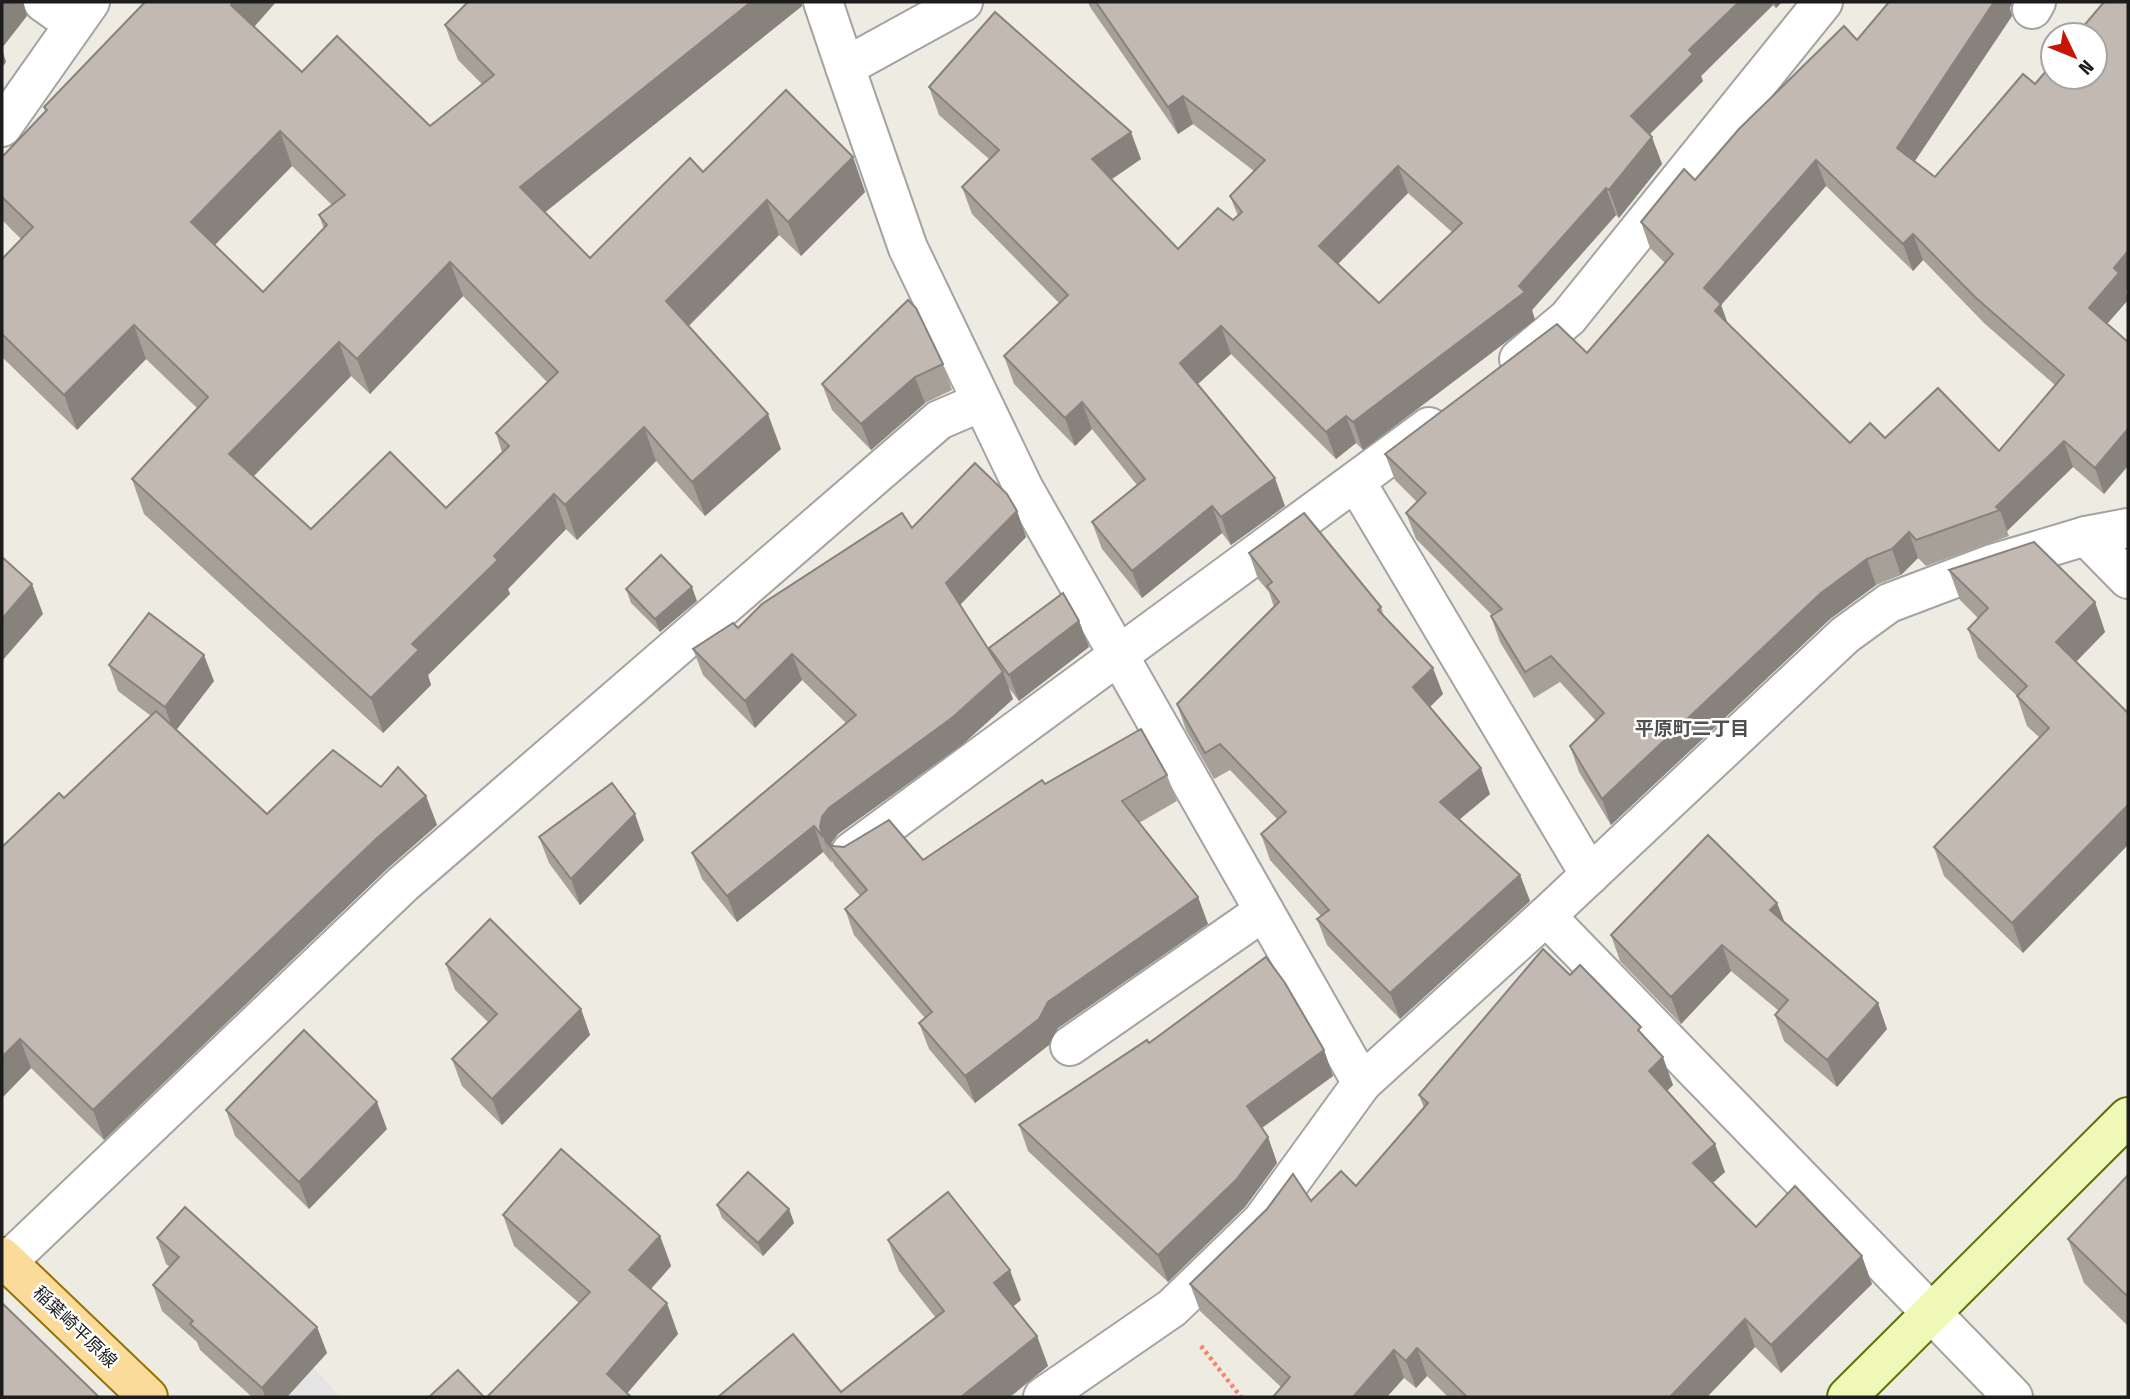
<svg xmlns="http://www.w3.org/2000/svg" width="2130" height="1399" font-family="'Fira Sans Condensed','Noto Sans JP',sans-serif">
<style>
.parking{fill:#e4e4e4}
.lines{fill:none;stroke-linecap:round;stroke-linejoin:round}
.street-casing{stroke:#a3a3a3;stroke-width:42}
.secondary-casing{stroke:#5b7205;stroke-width:42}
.primary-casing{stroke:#947201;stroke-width:42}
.path{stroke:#f98568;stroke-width:4.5;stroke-dasharray:3.5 3.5;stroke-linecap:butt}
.street{stroke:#fff;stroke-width:38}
.secondary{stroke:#eff9b5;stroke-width:38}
.primary{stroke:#fbdb9a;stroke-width:38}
.wall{fill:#a7a099;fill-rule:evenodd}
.shaded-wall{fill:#88827d}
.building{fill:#c2bab2;stroke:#88827d;stroke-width:2;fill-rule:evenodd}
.labels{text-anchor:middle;stroke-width:5;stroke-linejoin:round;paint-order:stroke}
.street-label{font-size:18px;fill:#1c1c1c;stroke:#fff}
.neighbourhood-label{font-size:19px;font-weight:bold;fill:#4f4f4f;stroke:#fff}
</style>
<rect width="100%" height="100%" fill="#eeebe2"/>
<path class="parking" d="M 305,1358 L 340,1397 L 264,1397 Z"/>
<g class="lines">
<defs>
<g id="street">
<path d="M 43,2 L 74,24"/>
<path d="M 823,2 L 845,67 L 963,2"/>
<path d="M 2032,9 L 2036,2"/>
<path d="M 845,67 L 908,248 L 1024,489 L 1362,1083 L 1546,916"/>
<path d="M 2,127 L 90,2"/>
<path d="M 1519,359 L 1568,318 L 1823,2"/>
<path d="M 1356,482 L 1590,875"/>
<path d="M 2086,536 L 2128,579"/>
<path d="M 851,852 L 1429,427"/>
<path d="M 1070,1046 L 1264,911"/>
<path d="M 7,1262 L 403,884 L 939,420 L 981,402"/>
<path d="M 1043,1397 L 1172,1308 L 1262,1221 L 1362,1083"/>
<path d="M 2013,1397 L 1546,916 L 1845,635 L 1889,603 L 1992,564 L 2086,536 L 2128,528"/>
</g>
<path id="secondary" d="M 1847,1397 L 2128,1117"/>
<path id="primary" d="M 2,1257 L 148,1397"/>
</defs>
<use href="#street" class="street-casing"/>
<use href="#secondary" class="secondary-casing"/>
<use href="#primary" class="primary-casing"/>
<path class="path" d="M 1201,1346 L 1241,1397"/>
<use href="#street" class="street"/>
<use href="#secondary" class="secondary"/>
<use href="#primary" class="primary"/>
</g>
<g class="wall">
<path d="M 145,2 L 276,2 L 254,27 L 302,72 L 430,126 L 482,84 L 458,60 L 445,25 L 802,6 L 545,212 L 590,258 L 703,172 L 853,157 L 865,192 L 801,256 L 779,235 L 689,326 L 781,449 L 705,516 L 656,461 L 577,540 L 566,529 L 508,589 L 510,594 L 428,675 L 431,685 L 383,733 L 144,514 L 132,479 L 197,408 L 146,359 L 77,430 L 2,357 L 2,259 L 21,239 L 2,220 L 2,157 L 45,111 L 44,107 ZM 292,166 L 332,205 L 319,215 L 324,229 L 263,292 L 215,245 ZM 463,296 L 547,382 L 496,433 L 502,452 L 446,508 L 311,529 L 254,476 L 351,376 L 370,394 Z"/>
<path d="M 1088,2 L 1782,2 L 1776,8 L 1773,5 L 1701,76 L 1703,81 L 1650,134 L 1662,164 L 1619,218 L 1616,215 L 1532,310 L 1535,320 L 1363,450 L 1356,443 L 1336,459 L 1231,354 L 1198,384 L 1285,506 L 1231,545 L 1222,533 L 1142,598 L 1102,549 L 1092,522 L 1137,485 L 1092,429 L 1075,446 L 1014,384 L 1004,356 L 1059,303 L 972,214 L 962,187 L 989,159 L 939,115 L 929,87 L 1141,159 L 1111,180 L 1178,249 L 1233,220 L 1238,216 L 1230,196 L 1254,171 L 1193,124 L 1178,134 L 1090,7 ZM 1408,193 L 1452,232 L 1379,303 L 1338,264 Z"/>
<path d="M 2010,8 L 2012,16 L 1915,161 L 1935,177 L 2126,291 L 2128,300 L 2107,324 L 2104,494 L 2073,467 L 2007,531 L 2009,536 L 1926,566 L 1918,558 L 1901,575 L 1876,585 L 1830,619 L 1611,825 L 1579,772 L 1570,746 L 1596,721 L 1560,682 L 1534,698 L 1500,642 L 1491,616 L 1492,615 L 1416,539 L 1406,513 L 1417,502 L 1395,480 L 1385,454 L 1587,353 L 1665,263 L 1650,248 L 1641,222 L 1695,180 L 1857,40 ZM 1826,186 L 1913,271 L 1923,260 L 1984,323 L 2055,385 L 1999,451 L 1885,438 L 1850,443 L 1728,324 L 1721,305 Z"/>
<path d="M 943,364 L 952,390 L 925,403 L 871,450 L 832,410 L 822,384 Z"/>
<path d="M 1017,511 L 1026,537 L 960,605 L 991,654 L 989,648 L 1079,621 L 1089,647 L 1019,701 L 1008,687 L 1013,699 L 963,744 L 838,834 L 831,844 L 833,846 L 923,860 L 1045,784 L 1167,775 L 1177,801 L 1139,823 L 1198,897 L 1208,924 L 1058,1028 L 1049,1045 L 975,1103 L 929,1049 L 919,1023 L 925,1018 L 854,935 L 845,909 L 860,896 L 835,866 L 830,851 L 832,863 L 823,852 L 737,922 L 702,879 L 692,853 L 846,723 L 802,680 L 755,728 L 703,675 L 693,649 L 738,628 L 912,528 Z"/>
<path d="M 1249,553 L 1381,607 L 1384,616 L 1443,694 L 1430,707 L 1490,794 L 1459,820 L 1520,875 L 1530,901 L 1400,1019 L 1327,945 L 1317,919 L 1321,916 L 1270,860 L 1261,834 L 1277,819 L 1230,770 L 1214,779 L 1186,730 L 1177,704 L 1274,607 L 1269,592 L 1258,579 Z"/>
<path d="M 1949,570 L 2095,602 L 2105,632 L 2076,662 L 2023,953 L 1944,876 L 1934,847 L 2040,738 L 2027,726 L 2017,696 L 1978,658 L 1968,629 L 1978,618 L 1960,600 Z"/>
<path d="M 626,589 L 697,601 L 660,632 L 631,603 Z"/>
<path d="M 109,665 L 214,681 L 176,730 L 267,814 L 381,787 L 426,796 L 437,825 L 388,868 L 104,1140 L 31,1068 L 2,1098 L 64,798 L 151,716 L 118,691 Z"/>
<path d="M 539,837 L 644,840 L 580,905 L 549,863 Z"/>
<path d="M 1777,903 L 1785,923 L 1887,1029 L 1837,1087 L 1784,1041 L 1775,1015 L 1779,1011 L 1731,971 L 1681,1024 L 1620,961 L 1611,935 Z"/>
<path d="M 446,964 L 581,1009 L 590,1035 L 502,1125 L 462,1086 L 452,1059 L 489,1023 L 455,990 Z"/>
<path d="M 1570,975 L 1644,1037 L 1673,1085 L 1667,1091 L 1725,1172 L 1713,1183 L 1756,1227 L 1872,1284 L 1781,1373 L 1755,1347 L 1707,1397 L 1448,1397 L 1427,1376 L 1416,1388 L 1404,1378 L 1282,1388 L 1200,1311 L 1190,1284 L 1311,1201 L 1356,1186 L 1424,1108 L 1419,1095 Z"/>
<path d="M 1149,1043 L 1324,1050 L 1333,1076 L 1262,1128 L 1268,1137 L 1277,1163 L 1245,1207 L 1168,1282 L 1028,1151 L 1019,1125 Z"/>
<path d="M 226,1110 L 387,1129 L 309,1209 L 235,1136 Z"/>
<path d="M 2128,1175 L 2128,1326 L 2084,1283 L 2068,1239 Z"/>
<path d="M 717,1205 L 789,1209 L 794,1223 L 763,1256 L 722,1218 Z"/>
<path d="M 503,1215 L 660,1236 L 671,1266 L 651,1289 L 678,1334 L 627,1393 L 487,1397 L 579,1303 L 514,1246 Z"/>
<path d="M 157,1238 L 317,1327 L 327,1353 L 287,1397 L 252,1397 L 200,1350 L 197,1342 L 162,1311 L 153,1285 L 170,1267 L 166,1264 Z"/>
<path d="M 888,1240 L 1021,1300 L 1013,1306 L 1037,1336 L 1048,1366 L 1010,1397 L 718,1397 L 841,1392 L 936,1318 L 899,1271 Z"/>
</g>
<g class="shaded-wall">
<path d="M 2,2 L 23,2 L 27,16 L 2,48 Z"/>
<path d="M 233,2 L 276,2 L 243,39 L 231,5 Z"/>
<path d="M 751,2 L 802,2 L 802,6 L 533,222 L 520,187 Z"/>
<path d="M 1739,2 L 1772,2 L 1773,5 L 1701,76 L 1703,81 L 1641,143 L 1631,116 L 1689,50 Z"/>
<path d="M 1774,2 L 1782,2 L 1776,8 Z"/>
<path d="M 1994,2 L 2013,2 L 2010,8 L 2012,16 L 1906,174 L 1897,148 Z"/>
<path d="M 2,49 L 6,62 L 2,68 Z"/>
<path d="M 1183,96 L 1193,124 L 1178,134 L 1168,107 Z"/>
<path d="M 280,131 L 292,166 L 203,257 L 191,222 Z"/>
<path d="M 1131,132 L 1141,159 L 1101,186 L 1092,159 Z"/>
<path d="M 1652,137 L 1662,164 L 1619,218 L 1609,190 Z"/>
<path d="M 853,157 L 865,192 L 801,256 L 788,222 Z"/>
<path d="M 1816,160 L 1826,186 L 1721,305 L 1730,330 L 1715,312 L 1704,288 Z"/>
<path d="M 1398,166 L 1408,193 L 1329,273 L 1319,246 Z"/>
<path d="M 1606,188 L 1616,215 L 1532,310 L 1535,320 L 1363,450 L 1353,422 L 1519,286 Z"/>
<path d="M 767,200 L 779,235 L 679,335 L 666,301 Z"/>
<path d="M 1913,234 L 1923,260 L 1913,271 L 1903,244 Z"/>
<path d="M 2128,251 L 2128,288 L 2126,291 L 2128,300 L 2098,334 L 2089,308 L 2114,268 Z"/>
<path d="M 450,262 L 463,296 L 370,394 L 357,359 Z"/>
<path d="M 134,325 L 146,359 L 77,430 L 64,395 Z"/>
<path d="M 1221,326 L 1231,354 L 1190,391 L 1180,363 Z"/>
<path d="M 339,342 L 351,376 L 242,488 L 229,454 Z"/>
<path d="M 915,377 L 925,403 L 871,450 L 861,424 Z"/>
<path d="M 1082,402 L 1092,429 L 1075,446 L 1065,418 Z"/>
<path d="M 768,414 L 781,449 L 705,516 L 692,482 Z"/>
<path d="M 1346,416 L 1356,443 L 1336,459 L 1326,432 Z"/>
<path d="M 644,427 L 656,461 L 577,540 L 565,505 Z"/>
<path d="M 2128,429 L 2128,466 L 2104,494 L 2095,468 Z"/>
<path d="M 2064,441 L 2073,467 L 2007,531 L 2000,510 L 1996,507 Z"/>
<path d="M 1275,478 L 1285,506 L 1231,545 L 1221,517 Z"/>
<path d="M 554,494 L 566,529 L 508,589 L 510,594 L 428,675 L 431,685 L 383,733 L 371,698 L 412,644 L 494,556 Z"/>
<path d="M 1212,506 L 1222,533 L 1142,598 L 1132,571 Z"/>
<path d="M 1017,511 L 1026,537 L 956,609 L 946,583 Z"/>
<path d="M 1909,532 L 1918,558 L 1901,575 L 1892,549 Z"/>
<path d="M 1867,559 L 1876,585 L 1830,619 L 1611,825 L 1602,799 L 1821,593 Z"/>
<path d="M 32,584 L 43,614 L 2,661 L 2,619 Z"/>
<path d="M 692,587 L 697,601 L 660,632 L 655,619 Z"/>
<path d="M 2095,602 L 2105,632 L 2067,671 L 2056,642 Z"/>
<path d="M 1079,621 L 1089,647 L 1019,701 L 1009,675 Z"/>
<path d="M 792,654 L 802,680 L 755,728 L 745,701 Z"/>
<path d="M 204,655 L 214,681 L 174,733 L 165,707 Z"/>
<path d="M 1433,668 L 1443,694 L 1423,713 L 1413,687 Z"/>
<path d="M 1003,672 L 1013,699 L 963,744 L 838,834 L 831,843 L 831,846 L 825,840 L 832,863 L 820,827 L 822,817 L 829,808 Z"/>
<path d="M 1481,768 L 1490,794 L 1449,828 L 1440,802 Z"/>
<path d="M 426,796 L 437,825 L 388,868 L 104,1140 L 93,1110 L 377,838 Z"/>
<path d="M 2128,805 L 2128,845 L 2023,953 L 2012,923 Z"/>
<path d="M 635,814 L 644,840 L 580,905 L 571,879 Z"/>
<path d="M 814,826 L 823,852 L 737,922 L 727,896 Z"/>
<path d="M 1520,875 L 1530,901 L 1400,1019 L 1390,993 Z"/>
<path d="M 1198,897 L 1208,924 L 1058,1028 L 1049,1045 L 975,1103 L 965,1076 L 1048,1002 Z"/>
<path d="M 1777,903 L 1787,929 L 1770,910 Z"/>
<path d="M 1722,945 L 1731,971 L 1681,1024 L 1671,997 Z"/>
<path d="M 1878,1003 L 1887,1029 L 1837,1087 L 1827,1060 Z"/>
<path d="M 581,1009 L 590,1035 L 502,1125 L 492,1099 Z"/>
<path d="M 20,1039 L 31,1068 L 2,1098 L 2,1057 Z"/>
<path d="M 1324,1050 L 1333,1076 L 1256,1132 L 1247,1106 Z"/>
<path d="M 1663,1057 L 1673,1085 L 1659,1098 L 1649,1071 Z"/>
<path d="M 377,1102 L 387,1129 L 309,1209 L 299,1182 Z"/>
<path d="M 1268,1137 L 1277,1163 L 1245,1207 L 1168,1282 L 1158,1255 Z"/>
<path d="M 1715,1144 L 1725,1172 L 1703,1191 L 1693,1163 Z"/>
<path d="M 789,1209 L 794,1223 L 763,1256 L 758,1243 Z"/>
<path d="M 660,1236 L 671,1266 L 640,1301 L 629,1270 Z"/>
<path d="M 1862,1256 L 1872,1284 L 1781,1373 L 1771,1345 Z"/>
<path d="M 1010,1270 L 1021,1300 L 1005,1313 L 994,1283 Z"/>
<path d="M 667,1303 L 678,1334 L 624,1397 L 607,1374 Z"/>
<path d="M 1745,1319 L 1755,1347 L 1707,1397 L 1670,1397 Z"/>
<path d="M 317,1327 L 327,1353 L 287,1397 L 265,1397 L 262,1388 Z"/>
<path d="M 1037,1336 L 1048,1366 L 1010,1397 L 961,1397 Z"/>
<path d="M 1417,1348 L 1427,1376 L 1416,1388 L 1406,1361 Z"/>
<path d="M 1394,1350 L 1404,1378 L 1387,1397 L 1353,1397 Z"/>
</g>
<g class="building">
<path d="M 145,2 L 233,2 L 231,5 L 302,72 L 337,36 L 430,126 L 494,75 L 445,25 L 468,2 L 751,2 L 520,187 L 590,258 L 690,158 L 703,172 L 786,90 L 853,157 L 788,222 L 767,200 L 666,301 L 768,414 L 692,482 L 644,427 L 565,505 L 554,494 L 494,556 L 498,560 L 412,644 L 419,650 L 371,698 L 132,479 L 208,397 L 134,325 L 64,395 L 2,334 L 2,259 L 33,227 L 2,197 L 2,157 L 47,110 L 44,107 ZM 280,131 L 345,195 L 319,215 L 327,225 L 263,292 L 191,222 ZM 450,262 L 558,372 L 496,433 L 509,446 L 446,508 L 390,452 L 311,529 L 229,454 L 339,342 L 357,359 Z"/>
<path d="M 1096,2 L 1739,2 L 1689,50 L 1693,54 L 1631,116 L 1652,137 L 1609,190 L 1606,188 L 1519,286 L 1525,292 L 1353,422 L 1346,416 L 1326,432 L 1221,326 L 1180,363 L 1275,478 L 1221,517 L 1212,506 L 1132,571 L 1092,522 L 1145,479 L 1082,402 L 1065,418 L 1004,356 L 1068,295 L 962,187 L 999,150 L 929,87 L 995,12 L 1131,132 L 1092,159 L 1178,249 L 1218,208 L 1233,220 L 1242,212 L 1230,196 L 1265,160 L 1183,96 L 1168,107 ZM 1398,166 L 1462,223 L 1379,303 L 1319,246 Z"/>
<path d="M 1889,2 L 1994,2 L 1897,148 L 1935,177 L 2023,74 L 2035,84 L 2053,63 L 2053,77 L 2095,77 L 2095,35 L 2076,35 L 2104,2 L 2128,2 L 2128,251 L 2114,268 L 2119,273 L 2089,308 L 2128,342 L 2128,429 L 2095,468 L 2064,441 L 1996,507 L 2000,510 L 1916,540 L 1909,532 L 1892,549 L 1867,559 L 1821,593 L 1602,799 L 1570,746 L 1604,713 L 1551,656 L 1525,672 L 1491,616 L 1502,609 L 1406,513 L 1426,493 L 1385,454 L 1557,324 L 1587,353 L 1673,254 L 1641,222 L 1684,169 L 1695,180 L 1739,129 L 1844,26 L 1857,40 ZM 1816,160 L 1903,244 L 1913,234 L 1975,297 L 2064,375 L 1999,451 L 1938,388 L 1885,438 L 1870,423 L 1850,443 L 1715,311 L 1721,304 L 1704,288 Z"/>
<path d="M 908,300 L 916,308 L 943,364 L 915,377 L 861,424 L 822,384 Z"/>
<path d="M 975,463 L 1007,494 L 1017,511 L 946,583 L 1003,672 L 953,717 L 829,808 L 822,817 L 820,827 L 823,837 L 814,826 L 727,896 L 692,853 L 856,715 L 792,654 L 745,701 L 693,649 L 733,623 L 738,628 L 762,604 L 902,513 L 912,528 Z"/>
<path d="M 1304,513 L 1381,607 L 1378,610 L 1433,668 L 1413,687 L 1481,768 L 1440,802 L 1520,875 L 1390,993 L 1317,919 L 1329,910 L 1261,834 L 1286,812 L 1220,744 L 1205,753 L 1177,704 L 1279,602 L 1267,586 L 1272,582 L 1249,553 Z"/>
<path d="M 2034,542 L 2095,602 L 2056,642 L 2128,713 L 2128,805 L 2012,923 L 1934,847 L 2049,728 L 2017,696 L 2027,686 L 1968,629 L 1988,608 L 1949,570 Z"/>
<path d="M 661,555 L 692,587 L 655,619 L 626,589 Z"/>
<path d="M 2,557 L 32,584 L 2,619 Z"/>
<path d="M 1063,593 L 1079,621 L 1009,675 L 989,648 Z"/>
<path d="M 149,613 L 204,655 L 165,707 L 109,665 Z"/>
<path d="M 156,711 L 267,814 L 333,750 L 381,787 L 398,767 L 426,796 L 377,838 L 93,1110 L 20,1039 L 2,1057 L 2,847 L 59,793 L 64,798 Z"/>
<path d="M 1141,729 L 1167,775 L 1122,801 L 1198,897 L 1048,1002 L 1039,1019 L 965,1076 L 919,1023 L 932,1012 L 845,909 L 867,890 L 825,840 L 833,846 L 844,847 L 889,820 L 923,860 L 1042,780 L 1045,784 Z"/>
<path d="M 612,783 L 635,814 L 571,879 L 539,837 Z"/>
<path d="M 1708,835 L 1777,903 L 1770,910 L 1878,1003 L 1827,1060 L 1775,1015 L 1788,1000 L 1722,945 L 1671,997 L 1611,935 Z"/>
<path d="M 490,919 L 581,1009 L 492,1099 L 452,1059 L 497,1014 L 446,964 Z"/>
<path d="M 1543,949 L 1570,975 L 1580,965 L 1641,1027 L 1638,1030 L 1663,1057 L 1649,1071 L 1715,1144 L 1693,1163 L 1756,1227 L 1795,1186 L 1862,1256 L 1771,1345 L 1745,1319 L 1670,1397 L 1467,1397 L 1417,1348 L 1406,1361 L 1394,1350 L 1353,1397 L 1273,1397 L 1290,1377 L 1190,1284 L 1267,1209 L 1293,1174 L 1311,1201 L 1341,1171 L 1356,1186 L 1428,1103 L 1419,1095 Z"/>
<path d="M 1266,957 L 1285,983 L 1324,1050 L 1247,1106 L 1268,1137 L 1236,1180 L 1158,1255 L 1019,1125 L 1147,1040 L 1149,1043 Z"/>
<path d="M 304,1030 L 377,1102 L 299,1182 L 226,1110 Z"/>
<path d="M 561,1149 L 660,1236 L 629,1270 L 667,1303 L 607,1374 L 631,1397 L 487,1397 L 590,1292 L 503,1215 Z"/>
<path d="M 748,1172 L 789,1209 L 758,1243 L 717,1205 Z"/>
<path d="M 2128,1175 L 2128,1297 L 2068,1239 Z"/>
<path d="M 948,1192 L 1010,1270 L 994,1283 L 1037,1336 L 961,1397 L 718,1397 L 793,1334 L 841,1392 L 944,1311 L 888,1240 Z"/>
<path d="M 185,1207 L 317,1327 L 262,1388 L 190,1324 L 193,1321 L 153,1285 L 179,1257 L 157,1238 Z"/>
<path d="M 2,1303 L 99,1397 L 2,1397 Z"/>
<path d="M 458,1370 L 484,1397 L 429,1397 Z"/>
</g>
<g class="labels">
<g class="street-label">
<text transform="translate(75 1327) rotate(44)" y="6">稲葉崎平原線</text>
</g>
<g class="neighbourhood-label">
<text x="1692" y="735">平原町二丁目</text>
</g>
</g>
<rect width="2130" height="1399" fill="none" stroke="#1c1c1c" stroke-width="7"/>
<g transform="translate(2074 56) rotate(133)"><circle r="33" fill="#ffffff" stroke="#a4a4a4" stroke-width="2"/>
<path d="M0-5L12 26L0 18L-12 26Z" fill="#c81501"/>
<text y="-10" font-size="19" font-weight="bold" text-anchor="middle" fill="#1c1c1c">N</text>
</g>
</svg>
